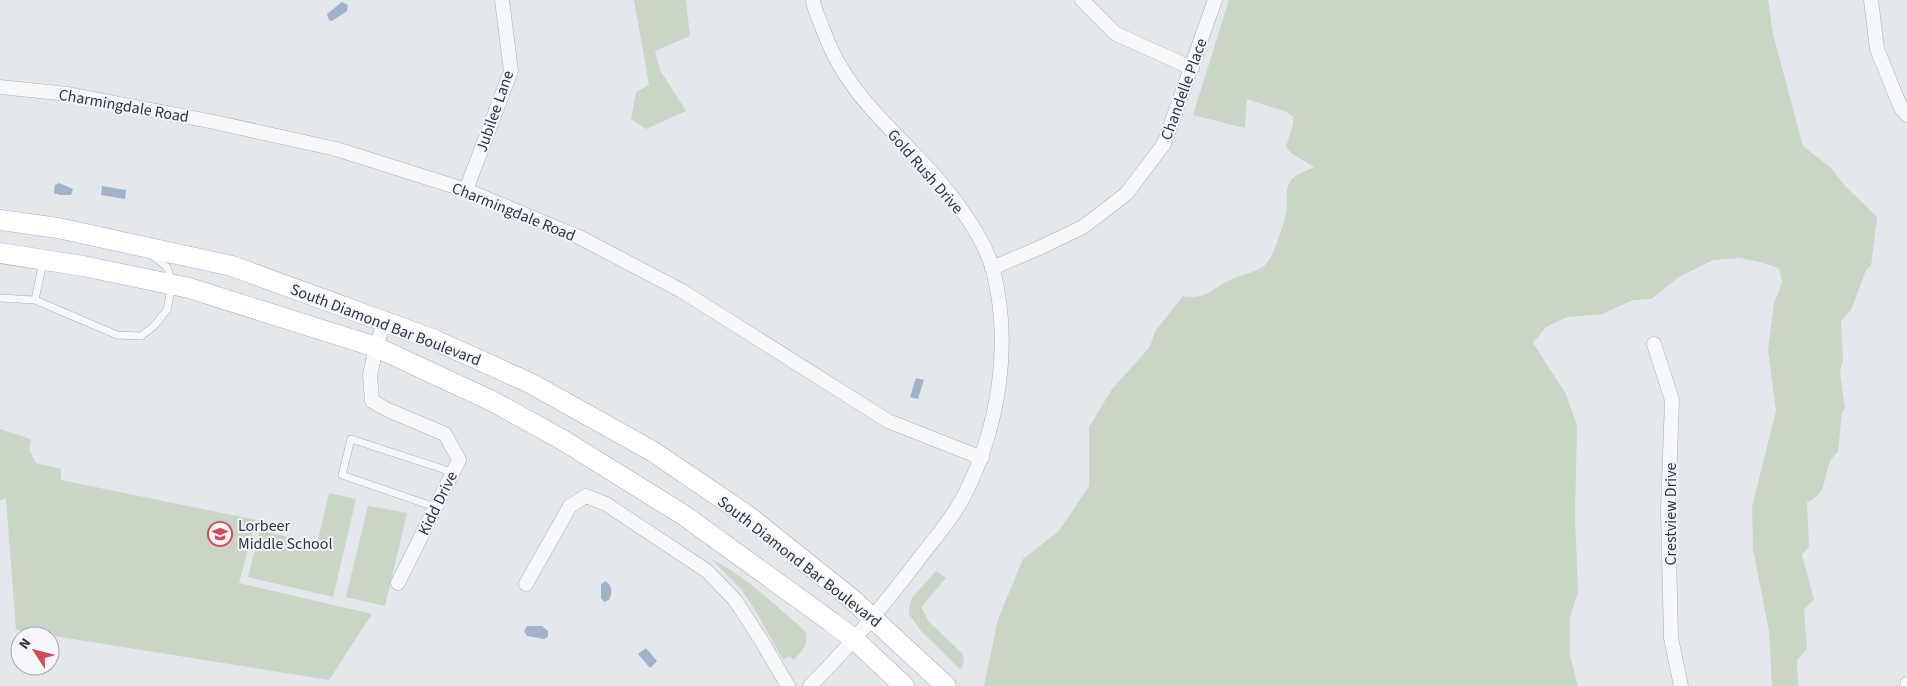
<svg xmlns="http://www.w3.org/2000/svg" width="1907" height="686" font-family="'Source Sans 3',sans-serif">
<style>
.green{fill:#c9d6c5}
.water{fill:#9fb4cc}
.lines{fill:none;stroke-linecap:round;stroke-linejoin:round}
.lane-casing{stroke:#a9aeb7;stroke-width:8}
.street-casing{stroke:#a9aeb7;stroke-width:15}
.secondary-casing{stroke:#a9aeb7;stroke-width:21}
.lane{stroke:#f7f8fa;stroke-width:7}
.street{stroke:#f7f8fa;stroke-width:14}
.secondary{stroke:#fff;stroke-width:20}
.labels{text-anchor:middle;stroke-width:4;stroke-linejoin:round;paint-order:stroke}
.street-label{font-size:16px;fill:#2b3445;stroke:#f4f6f9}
.poi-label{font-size:16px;fill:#2b3445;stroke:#f4f6f9;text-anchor:start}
</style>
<rect width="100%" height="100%" fill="#e4e7ec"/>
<g class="green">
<path d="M 634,0 L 686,0 L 690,36 L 655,51 L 660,70 L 686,111 L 646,129 L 631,119 L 636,92 L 649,85 Z"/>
<path d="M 1229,0 L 1768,0 L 1773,34 L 1803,146 L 1831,168 L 1846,187 L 1877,217 L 1871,266 L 1866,270 L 1851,310 L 1841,321 L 1843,360 L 1840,371 L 1845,408 L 1842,413 L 1838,452 C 1819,467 1833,492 1807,502 L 1809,546 L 1802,555 L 1814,599 L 1804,610 L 1807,649 L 1797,660 L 1798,686 L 1772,686 L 1769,631 L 1753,549 L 1752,507 L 1776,411 L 1768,351 L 1774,303 L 1782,283 L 1779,268 L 1760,262 L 1739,258 L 1713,260 L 1679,277 L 1651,299 L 1633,300 L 1602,314 L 1567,317 L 1546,327 L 1533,343 L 1566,394 L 1577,426 L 1575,516 L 1578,592 L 1570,617 L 1570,656 L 1578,686 L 984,686 L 998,619 L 1023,559 L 1059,531 L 1089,486 L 1089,427 L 1112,389 L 1149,348 L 1156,330 L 1183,296 C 1205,300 1210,290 1228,281 C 1239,275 1254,273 1264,266 C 1273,259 1283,226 1286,214 C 1288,204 1284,189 1291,180 C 1296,174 1307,171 1314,167 L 1291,153 L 1286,147 L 1293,124 L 1293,117 L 1287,112 L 1247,99 L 1245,128 L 1193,115 Z"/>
<path d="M 0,429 L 31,439 L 29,450 L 36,463 L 61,469 L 61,480 L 256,520 L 239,583 L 372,614 L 329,680 L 16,630 L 6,499 L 0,500 Z"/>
<path d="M 329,493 L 356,499 L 333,597 L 248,577 L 260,530 L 317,544 Z"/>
<path d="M 368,506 L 407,513 L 385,606 L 346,597 Z"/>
<path d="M 711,559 C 747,577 776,606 806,632 C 808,646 803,651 793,660 L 790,656 L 783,660 L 754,608 L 741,589 Z"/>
<path d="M 936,571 L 946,578 L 921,607 L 929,622 L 963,654 L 964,663 L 960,669 L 921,631 L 909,614 L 909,608 L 912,598 Z"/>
</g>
<g class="water">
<path d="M 342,2 L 348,5 L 347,11 L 332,21 L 329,20 L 327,14 Z"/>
<path d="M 59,183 L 73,189 L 71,195 L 60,195 L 54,193 L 55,185 Z"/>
<path d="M 102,186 L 126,190 L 125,199 L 101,195 Z"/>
<path d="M 916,378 L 924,380 L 918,399 L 910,397 Z"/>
<path d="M 606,581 C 612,586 613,592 609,600 L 604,602 L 601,598 L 601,584 Z"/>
<path d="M 527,626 L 542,626 L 548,631 L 548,637 L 544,639 L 527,636 L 524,631 Z"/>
<path d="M 646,648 L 657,661 L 650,668 L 638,654 Z"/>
</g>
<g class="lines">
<defs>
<g id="lane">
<path d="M 0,298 L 35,300 L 117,335 L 141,336 L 154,326 L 167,310 L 172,284 L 167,267 L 153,256"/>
<path d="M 35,300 L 43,262"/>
<path d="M 435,507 L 342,475 L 351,439 L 452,472"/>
</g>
<g id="street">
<path d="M 1082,0 L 1116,34 L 1192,68"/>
<path d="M 1871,0 L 1877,49 L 1901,108 L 1907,115"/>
<path d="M 0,87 L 68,94 L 214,122 L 336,149 L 466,190 L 581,238 L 682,291 L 888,421 L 982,458"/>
<path d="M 466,190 L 511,71 L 502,0"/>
<path d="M 992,268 L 1039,248 L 1083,227 L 1126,194 L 1164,144 L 1215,0"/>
<path d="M 385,321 L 376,347 L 370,375 L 372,401 L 388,410 L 445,434 L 459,460 L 398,583"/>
<path d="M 1654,344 L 1672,400 L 1668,511 L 1671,638 L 1681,686"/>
<path d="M 526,584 L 570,506 L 586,496 L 606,504 L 707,571 L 735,600 L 761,640 L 788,686"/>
<path d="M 810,686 C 850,646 884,605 918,560 C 934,539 953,518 965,494 C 999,426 1012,344 993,270 C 985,241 960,206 941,183 C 895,129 847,98 822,27 C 819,18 814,9 813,0"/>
<path d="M 1907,686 L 1907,684"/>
</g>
<g id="secondary">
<path d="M 0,220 L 58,228 L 232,266 L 435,340 L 532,384 L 652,451 L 748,516 L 853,600 L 946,686"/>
<path d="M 0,253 L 83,266 L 189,288 L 376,347 L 494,402 L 561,439 L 682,514 L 830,621 L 855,640 L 904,686"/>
</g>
</defs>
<use href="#lane" class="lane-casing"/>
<use href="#street" class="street-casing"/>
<use href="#secondary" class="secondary-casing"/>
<use href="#lane" class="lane"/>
<use href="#street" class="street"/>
<use href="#secondary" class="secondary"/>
</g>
<defs>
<symbol id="school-ring" viewBox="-11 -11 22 22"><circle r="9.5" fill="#f4f6f9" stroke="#d1495b" stroke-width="1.5"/><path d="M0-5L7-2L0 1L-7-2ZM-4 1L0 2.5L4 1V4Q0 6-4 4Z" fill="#d1495b"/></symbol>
</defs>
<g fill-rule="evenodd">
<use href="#school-ring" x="206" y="520" width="28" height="28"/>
</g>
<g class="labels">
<g class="street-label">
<text transform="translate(1183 89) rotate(-70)" y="6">Chandelle Place</text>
<text transform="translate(124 105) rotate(10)" y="6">Charmingdale Road</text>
<text transform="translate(494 111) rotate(-71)" y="6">Jubilee Lane</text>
<text transform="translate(926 171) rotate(49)" y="6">Gold Rush Drive</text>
<text transform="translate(514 211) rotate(22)" y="6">Charmingdale Road</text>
<text transform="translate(386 324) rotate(21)" y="6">South Diamond Bar Boulevard</text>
<text transform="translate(437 503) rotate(-64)" y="6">Kidd Drive</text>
<text transform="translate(1670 514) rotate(-90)" y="6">Crestview Drive</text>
<text transform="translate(800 561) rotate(38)" y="6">South Diamond Bar Boulevard</text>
</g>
<g class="poi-label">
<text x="238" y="531">Lorbeer<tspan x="238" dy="18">Middle School</tspan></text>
</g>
</g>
<g transform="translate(35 651) rotate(306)"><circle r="24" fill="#f4f6f9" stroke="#a4a8b1"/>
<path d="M0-4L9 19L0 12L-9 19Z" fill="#d1495b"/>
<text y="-8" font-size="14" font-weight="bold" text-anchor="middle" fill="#2b3445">N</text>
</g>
</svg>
